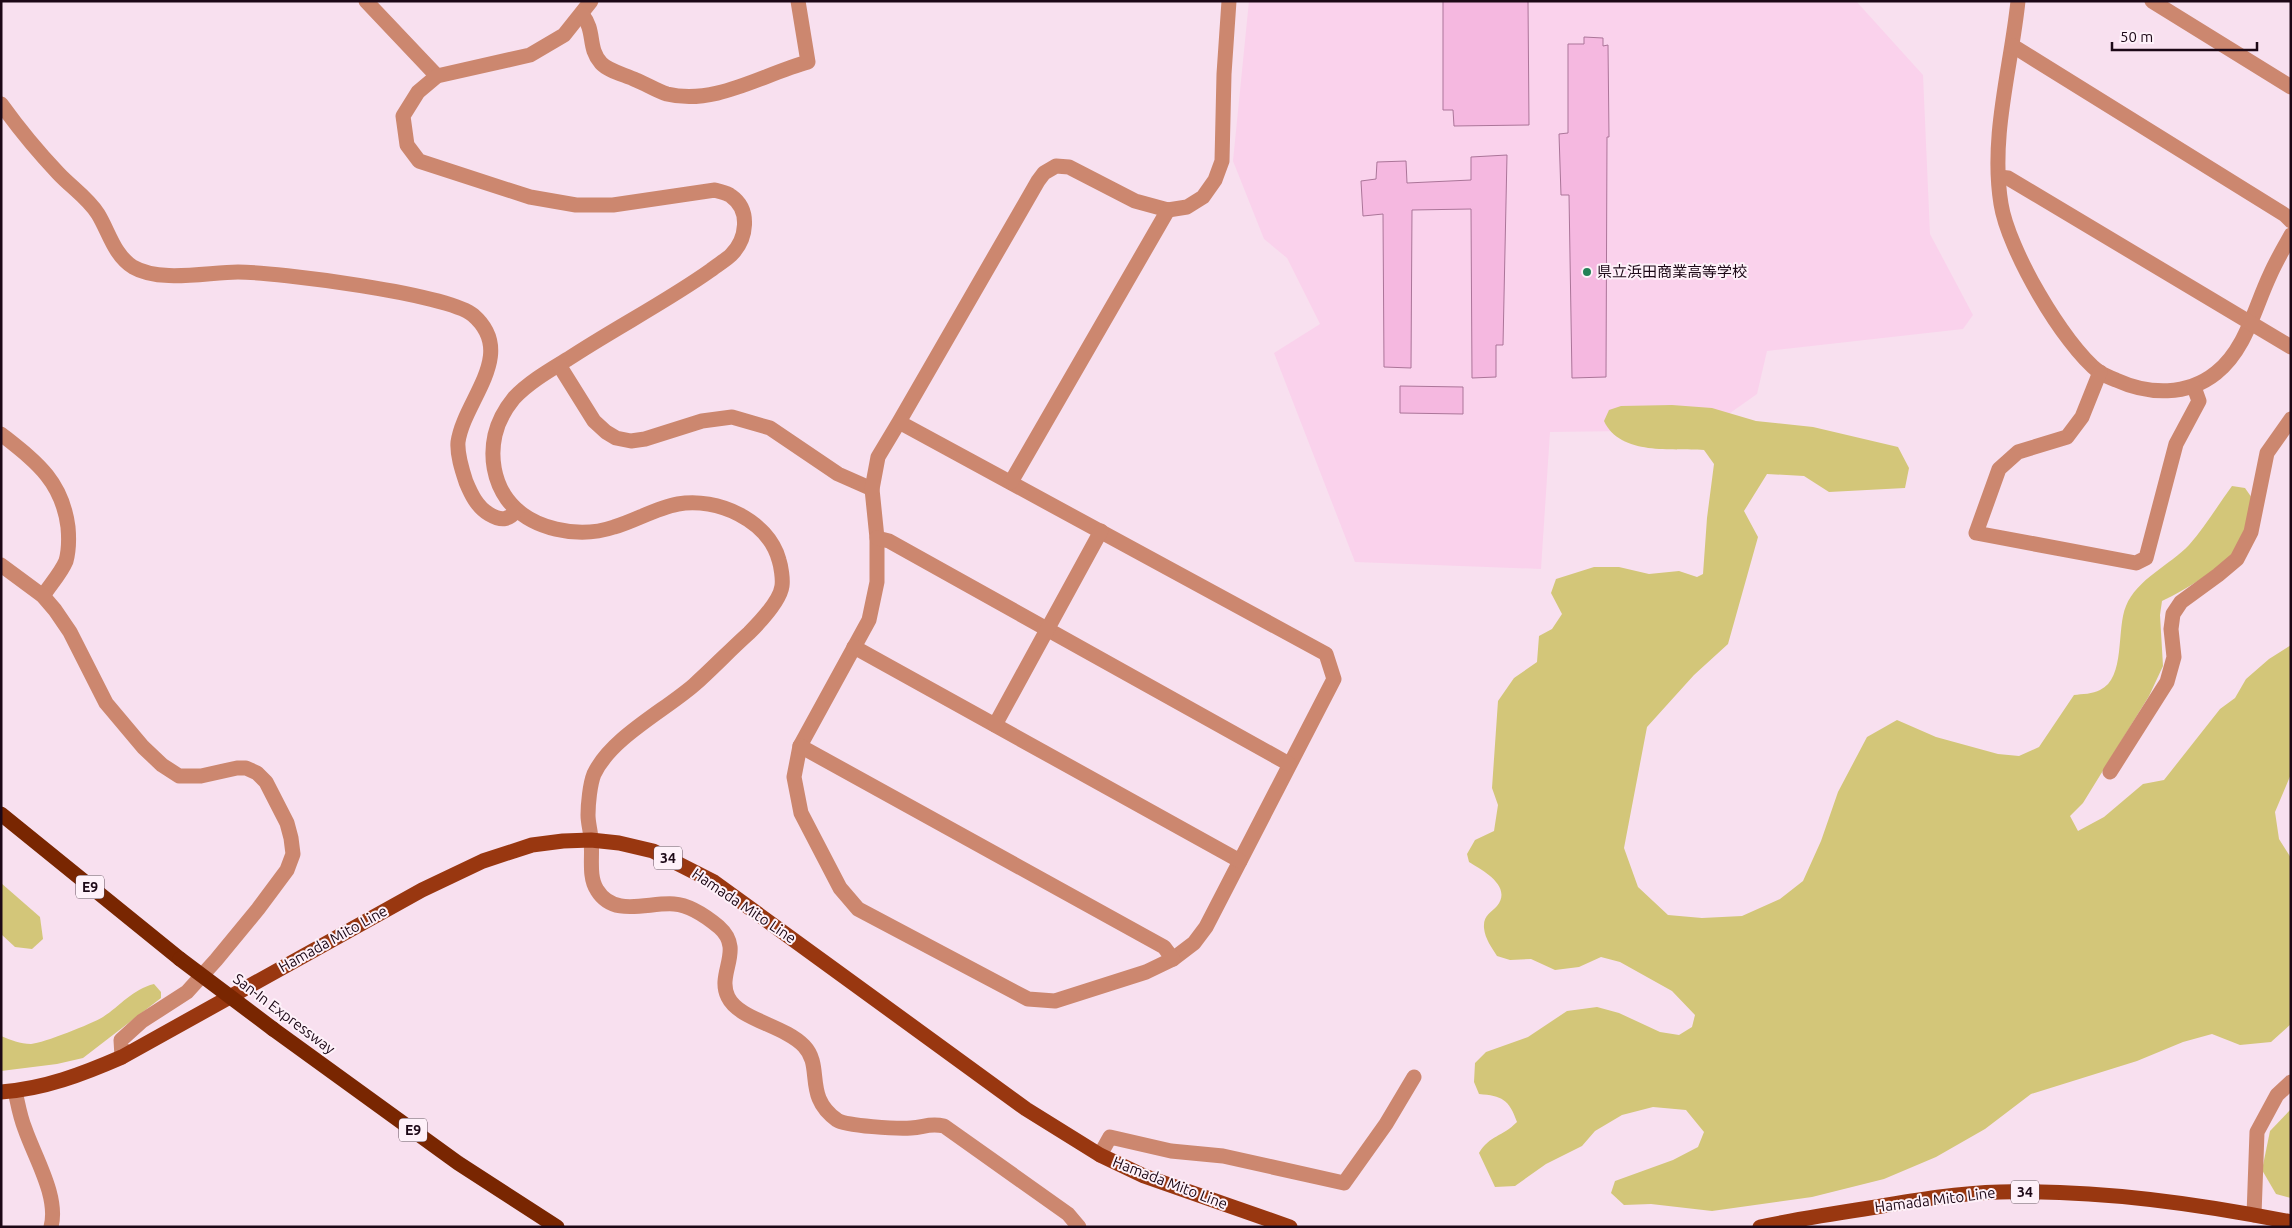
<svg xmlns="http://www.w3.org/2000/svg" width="2292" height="1228" font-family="Ubuntu,'Noto Sans JP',sans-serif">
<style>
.built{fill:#fad2ec}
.green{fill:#d3c679}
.building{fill:#f5b8e0;stroke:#ab7599}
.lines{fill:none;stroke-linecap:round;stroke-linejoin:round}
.street{stroke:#cc876f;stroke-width:15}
.primary{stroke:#993710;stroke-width:15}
.highway{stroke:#792601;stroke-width:15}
.highway-bridge{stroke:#792601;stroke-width:15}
.poi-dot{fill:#248157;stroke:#fef1f9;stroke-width:2}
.labels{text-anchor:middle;stroke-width:4;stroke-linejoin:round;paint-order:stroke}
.shield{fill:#fef1f9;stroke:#604e5a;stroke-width:1}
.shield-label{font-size:14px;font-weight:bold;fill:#1c0816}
.poi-label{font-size:15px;fill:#1c0816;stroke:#fef1f9;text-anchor:start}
.street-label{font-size:15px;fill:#1c0816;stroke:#fef1f9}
</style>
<rect width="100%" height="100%" fill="#f8e0ef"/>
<path class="built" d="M 1249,1 L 1856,1 L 1923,75 L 1930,234 L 1973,315 L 1963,329 L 1767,351 L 1757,394 L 1706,430 L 1550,432 L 1541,569 L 1355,562 L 1274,353 L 1320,324 L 1287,258 L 1264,239 L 1233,161 Z"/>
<g class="green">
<path d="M 1672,405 L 1712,408 L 1756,421 L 1813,427 L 1898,447 L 1909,468 L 1905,488 L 1829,492 L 1804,476 L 1767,474 L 1744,511 L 1758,537 L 1728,644 L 1694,675 L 1647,727 L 1624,848 L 1638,887 L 1668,915 L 1702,918 L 1742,916 L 1780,899 L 1803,881 L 1821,841 L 1838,792 L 1867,737 L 1897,720 L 1936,737 L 1998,754 L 2019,756 L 2039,747 L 2074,695 C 2082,694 2093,694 2100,690 C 2126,678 2116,629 2126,606 C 2137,579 2170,565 2189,545 C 2205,527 2218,505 2232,486 L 2245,488 L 2252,498 C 2251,509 2251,523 2247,533 C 2236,560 2188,589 2162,601 L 2160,615 L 2163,666 L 2149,696 L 2083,803 L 2070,816 L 2078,831 L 2104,817 L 2143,784 L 2164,780 L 2220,709 L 2235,698 L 2246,679 L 2269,659 L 2291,645 L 2291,774 L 2275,812 L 2279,839 L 2291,858 L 2291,1024 L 2271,1042 L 2240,1045 L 2212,1034 L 2183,1042 L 2137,1061 L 2031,1094 L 1985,1129 L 1936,1157 L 1884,1179 L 1812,1197 L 1712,1211 L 1651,1204 L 1624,1205 L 1611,1193 L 1615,1181 L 1673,1160 L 1698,1147 L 1704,1132 L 1686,1110 L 1653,1107 L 1622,1115 L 1595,1131 L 1582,1146 L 1546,1164 L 1515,1186 L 1495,1187 L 1479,1153 C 1490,1135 1502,1137 1517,1122 C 1509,1099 1502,1096 1479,1094 L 1474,1082 L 1475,1063 L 1486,1052 L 1528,1037 L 1567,1011 L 1597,1007 L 1619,1013 L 1660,1032 L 1679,1035 L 1692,1027 L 1695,1015 L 1672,991 L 1620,962 L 1601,957 L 1579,967 L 1555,970 L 1531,959 L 1510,960 L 1497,956 C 1492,948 1485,939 1484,928 C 1483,915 1491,913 1497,906 C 1513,886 1482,870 1469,862 L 1467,854 L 1475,840 L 1494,831 L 1498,805 L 1492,788 L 1498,701 L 1514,678 L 1537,662 L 1539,636 L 1552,629 L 1562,614 L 1551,593 L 1556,579 L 1594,567 L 1619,567 L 1649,574 L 1679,571 L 1697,577 L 1703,574 L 1707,518 L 1714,464 L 1704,450 C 1673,448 1620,456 1604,421 L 1609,410 L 1621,406 Z"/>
<path d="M 1,883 L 40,917 L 43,939 L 32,949 L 15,947 L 1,934 Z"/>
<path d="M 154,984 L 161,992 L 161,998 L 83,1058 L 57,1064 L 1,1071 L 1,1036 C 11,1040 20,1044 31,1044 C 44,1043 91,1024 103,1017 C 120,1006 133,989 154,984 Z"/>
<path d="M 2291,1109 L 2291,1198 L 2276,1194 L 2262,1170 L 2270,1131 Z"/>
</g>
<g class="building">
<path d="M 1443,1 L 1528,1 L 1529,125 L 1454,126 L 1453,110 L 1443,110 Z"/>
<path d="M 1584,37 L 1603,38 L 1603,46 L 1608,45 L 1609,137 L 1607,137 L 1606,377 L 1572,378 L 1569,195 L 1561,195 L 1559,134 L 1568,133 L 1568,44 L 1584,44 Z"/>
<path d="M 1507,155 L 1503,345 L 1496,345 L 1496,377 L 1472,378 L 1471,209 L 1412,210 L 1411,368 L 1384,367 L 1383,214 L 1363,216 L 1361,181 L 1376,179 L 1377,162 L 1406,161 L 1407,183 L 1471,180 L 1471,157 Z"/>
<path d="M 1400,386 L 1463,387 L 1463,414 L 1400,413 Z"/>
</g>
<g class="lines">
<g class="street">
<path d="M 366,1 L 437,76"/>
<path d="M 591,1 L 564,35 L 530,55 L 437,76 L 418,92 L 403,116 L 407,145 L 419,161 L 530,197 L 576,205 L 613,205 L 715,190 C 720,192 726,192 731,196 C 751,210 747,239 731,255 C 726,260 717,265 711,270 C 666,302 615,328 568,359 C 550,370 529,382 514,398 C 505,409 498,422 495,435 C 490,457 494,481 507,499 C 530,530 579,539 614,527 C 635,521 656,508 678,504 C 717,497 768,520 779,560 C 781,566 783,579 782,586 C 780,601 760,622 749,633 C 730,650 713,668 694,685 C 664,711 611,738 594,774 C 590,784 588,804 588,815 C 588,824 591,832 591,840 C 593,856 588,876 597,890 C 614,918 648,902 674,904 C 689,905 707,917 719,927 C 745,950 716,973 728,997 C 739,1020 784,1025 804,1046 C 824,1067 803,1096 837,1120 C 846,1126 898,1129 911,1128 C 925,1127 929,1123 944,1126 L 1068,1214 L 1079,1227"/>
<path d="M 2018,1 C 2011,68 1990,137 2001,204 C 2008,249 2063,344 2099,372 C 2104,375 2111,378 2116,380 C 2149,395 2187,396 2216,373 C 2246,349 2254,309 2270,275 C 2276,261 2284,248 2291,235"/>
<path d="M 2152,1 L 2291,87"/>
<path d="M 582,14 C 596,32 587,47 601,63 C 608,71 626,75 636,80 C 646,84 657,91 667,94 C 715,106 763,74 808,62 L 798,1"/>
<path d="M 2013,46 L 2285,215 L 2291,221"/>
<path d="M 1,104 C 19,129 37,151 58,173 C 71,187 88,198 98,214 C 109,232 114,255 133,267 C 160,283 208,272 238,272 C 276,272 449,294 473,315 C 518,354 464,400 458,442 C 457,455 462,470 466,482 C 471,494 477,507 489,514 C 501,521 508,521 517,510"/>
<path d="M 1999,177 L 2008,178 L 2291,347"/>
<path d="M 559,365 L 594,421 L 606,432 L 616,438 L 631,441 L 645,439 L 702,421 L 732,417 L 770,428 L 838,474 L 872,489"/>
<path d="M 2100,372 L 2082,417 L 2067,437 L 2018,452 L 1999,469 L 1976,533 L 2136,563 L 2146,558 L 2176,444 L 2199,401 L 2194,387"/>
<path d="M 899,422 L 1326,654 L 1334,679 L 1206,927 L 1194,943 L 1173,959 L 1146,972 L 1055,1001 L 1028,999 L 858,909 L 840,888 L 801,813 L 794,777 L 800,746 L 869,620 L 877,582 L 877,538 L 872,489 L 878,457 L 899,422 L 1038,181 L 1044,173 L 1056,166 L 1069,167 L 1135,201 L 1168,210 L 1187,207 L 1203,197 L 1215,180 L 1222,161 L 1224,74 L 1229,1"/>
<path d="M 1,434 C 35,461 62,480 68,527 C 69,538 69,550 66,561 C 61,573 50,585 43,596"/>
<path d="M 1011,482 L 1168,210"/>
<path d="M 877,538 L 889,541 L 1289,764"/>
<path d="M 1,565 L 43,596 L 55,610 L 70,632 L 106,703 L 143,747 L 162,765 L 179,776 L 201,776 L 237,768 L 246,768 L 257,773 L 266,782 L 287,823 L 291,838 L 293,854 L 287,870 L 258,909 L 216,960 L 187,992 L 142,1021 L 121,1040 L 122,1057"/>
<path d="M 854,647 L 1240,861"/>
<path d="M 995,725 L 1101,531"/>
<path d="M 800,746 L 1164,947 L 1173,959"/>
<path d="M 2110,772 L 2167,682 L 2174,657 L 2171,629 L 2173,614 L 2181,602 L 2218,575 L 2237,559 L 2251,532 L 2267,453 L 2291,419"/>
<path d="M 15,1091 C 18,1104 20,1117 25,1129 C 35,1158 59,1197 51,1227"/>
<path d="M 1100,1155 L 1110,1137 L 1171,1151 L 1223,1156 L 1344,1183 L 1386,1124 L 1414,1077"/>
<path d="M 2254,1215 L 2257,1132 L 2277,1095 L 2291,1082"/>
</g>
<g class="primary">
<path d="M 1,1092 C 44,1089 83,1074 122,1057 L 422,890 L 483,861 L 532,845 L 563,841 L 591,840 L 619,843 L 653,851 L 714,882 L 1026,1109 L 1100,1155 L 1144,1176 L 1290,1227"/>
<path d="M 1760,1227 C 1798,1219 1837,1213 1876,1207 C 1917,1200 1958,1193 2000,1192 C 2097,1189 2196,1203 2291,1222"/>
</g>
<g class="highway">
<path d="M 1,814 L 180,959"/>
<path d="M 273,1029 L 458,1163 L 557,1227"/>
</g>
<path class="highway-bridge" d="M 180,959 L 273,1029"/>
</g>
<circle class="poi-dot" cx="1587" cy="272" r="5"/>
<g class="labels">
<g class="shield">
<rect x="654" y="846.5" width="28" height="23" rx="4"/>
<rect x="76" y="875.5" width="28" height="23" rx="4"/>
<rect x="399" y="1118.5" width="28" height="23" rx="4"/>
<rect x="2011" y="1180.5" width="28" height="23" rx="4"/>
</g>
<g class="shield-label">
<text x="668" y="863">34</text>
<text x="90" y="892">E9</text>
<text x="413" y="1135">E9</text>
<text x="2025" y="1197">34</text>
</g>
<g class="poi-label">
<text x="1597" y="277">県立浜田商業高等学校</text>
</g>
<g class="street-label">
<text transform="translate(744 906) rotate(34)" y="5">Hamada Mito Line</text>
<text transform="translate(333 939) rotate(-29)" y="5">Hamada Mito Line</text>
<text transform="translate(284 1014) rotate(37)" y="5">San-In Expressway</text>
<text transform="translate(1170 1183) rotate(21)" y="5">Hamada Mito Line</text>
<text transform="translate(1935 1200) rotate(-7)" y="5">Hamada Mito Line</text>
</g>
</g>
<rect width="2292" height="1228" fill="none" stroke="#1c0816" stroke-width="5"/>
<path d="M2112 42v8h145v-8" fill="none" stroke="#1c0816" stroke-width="2.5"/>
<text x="2120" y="42" font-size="15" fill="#1c0816" stroke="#fef1f9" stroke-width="4" paint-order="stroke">50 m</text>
</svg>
